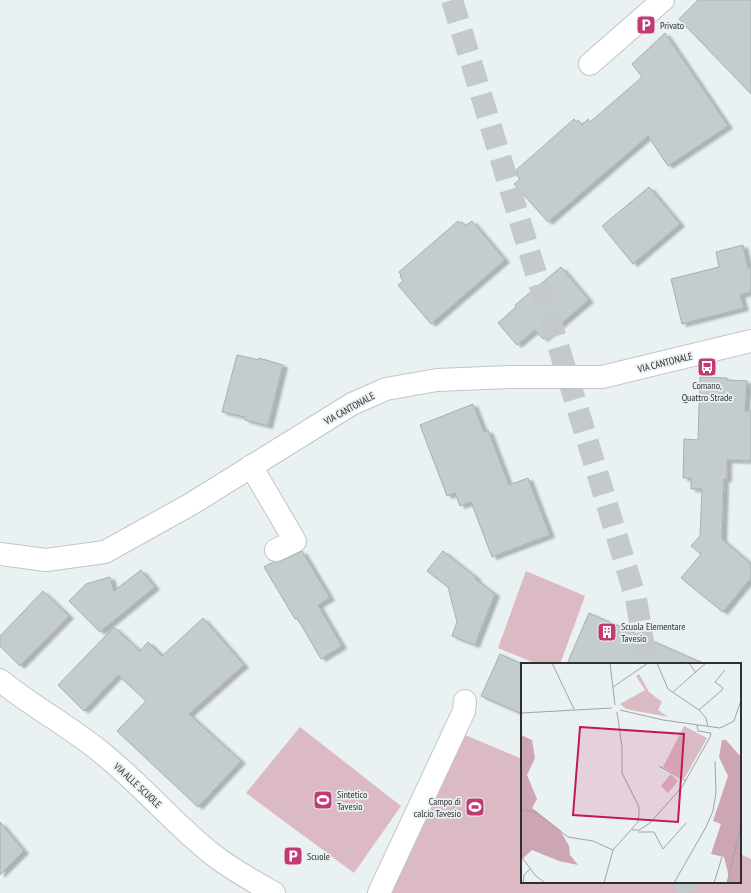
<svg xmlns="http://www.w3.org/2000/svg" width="751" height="893" font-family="'PT Sans Narrow',sans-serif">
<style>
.green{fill:#dbbac4}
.building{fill:#c5cccd;stroke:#a8afb0;filter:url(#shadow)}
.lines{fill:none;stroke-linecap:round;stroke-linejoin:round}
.highway-tunnel{stroke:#c4cacb;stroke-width:22;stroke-dasharray:22 11;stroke-linecap:butt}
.minor-casing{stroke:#c0c6c8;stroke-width:24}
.minor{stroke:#fff;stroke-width:22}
.labels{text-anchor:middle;stroke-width:3.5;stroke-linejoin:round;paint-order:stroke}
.poi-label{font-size:10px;fill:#2e3031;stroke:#eaf1f2;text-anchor:start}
.street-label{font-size:10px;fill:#2e3031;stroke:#eaf1f2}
.inset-road{fill:none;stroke:#9fa4a5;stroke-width:1}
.view{fill:#c2185b;fill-opacity:0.15;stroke:#c2185b;stroke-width:2}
.inset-edge{fill:none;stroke:#2e3031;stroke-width:2}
</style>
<defs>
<filter id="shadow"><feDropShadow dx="4.5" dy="2.5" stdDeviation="1" flood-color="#0004"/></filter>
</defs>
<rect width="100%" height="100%" fill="#eaf1f2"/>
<g class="green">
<path d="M 526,571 L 585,596 L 560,664 L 537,664 L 498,648 Z"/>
<path d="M 300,727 L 401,806 L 354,873 L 246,793 Z"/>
<path d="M 463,734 L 522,759 L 522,882 L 740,882 L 740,854 L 751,859 L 751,893 L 387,893 Z"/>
</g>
<g class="building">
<path d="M 698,0 L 751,0 L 751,94 L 679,19 Z"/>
<path d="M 665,33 L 728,126 L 668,166 L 648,136 L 548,222 L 514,184 L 520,179 L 516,175 L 518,174 L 515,171 L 574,119 L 577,122 L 578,120 L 582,125 L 588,119 L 590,122 L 642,77 L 632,64 Z"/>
<path d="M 649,187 L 680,224 L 633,264 L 602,226 Z"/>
<path d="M 458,221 L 460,223 L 462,222 L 465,226 L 472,221 L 505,260 L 431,324 L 398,285 L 403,281 L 400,276 L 401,275 L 399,272 Z"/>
<path d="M 743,245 L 748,268 L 751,268 L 751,292 L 740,295 L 744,308 L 682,324 L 671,279 L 719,267 L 716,252 Z"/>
<path d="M 561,267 L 589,300 L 543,339 L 535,330 L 517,345 L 498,323 L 516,307 L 515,305 Z"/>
<path d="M 237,355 L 259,360 L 259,358 L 283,365 L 268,426 L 245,420 L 245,417 L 222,412 Z"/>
<path d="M 700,377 L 727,378 L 727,380 L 747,381 L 745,411 L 751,411 L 751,461 L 727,460 L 727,479 L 724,479 L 722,539 L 751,564 L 751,578 L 723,612 L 681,578 L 701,554 L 691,546 L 700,536 L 702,489 L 691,489 L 691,478 L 683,478 L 684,439 L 698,440 Z"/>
<path d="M 473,404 L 484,432 L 488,430 L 509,485 L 528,478 L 550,535 L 492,557 L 471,502 L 460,506 L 455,493 L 447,496 L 420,425 Z"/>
<path d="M 302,551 L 330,598 L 318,605 L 342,646 L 321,659 L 297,618 L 295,619 L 264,567 L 273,562 L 281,561 Z"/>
<path d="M 443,551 L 477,578 L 475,579 L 495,594 L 475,645 L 452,636 L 457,622 L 448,587 L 427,571 Z"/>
<path d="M 141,570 L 155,587 L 100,632 L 69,601 L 86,584 L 110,577 L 114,591 Z"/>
<path d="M 43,591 L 69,616 L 20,666 L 0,646 L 0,636 Z"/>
<path d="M 589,613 L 705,664 L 567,664 Z"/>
<path d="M 203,618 L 244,665 L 189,714 L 241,761 L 198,807 L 117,731 L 146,701 L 118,675 L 84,711 L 58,685 L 114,627 L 140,651 L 148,642 L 162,656 Z"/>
<path d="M 500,654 L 522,664 L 522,714 L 481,696 Z"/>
<path d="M 0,822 L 24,851 L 0,875 Z"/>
</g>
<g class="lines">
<g class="highway-tunnel">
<path d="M 452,0 L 636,599 L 647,664"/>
<path d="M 685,882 L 687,893"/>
</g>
<defs>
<g id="minor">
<path d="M 590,64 L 663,0"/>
<path d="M 251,466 L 295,541 L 276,550"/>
<path d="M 0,554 L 46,560 L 105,552 L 191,504 L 352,404 L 386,389 L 437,380 L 510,377 L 602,377 L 751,341"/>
<path d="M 0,680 C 32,707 70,726 102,753 C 141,784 173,823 212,854 C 231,869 253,881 274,893"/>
<path d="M 379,893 L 464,711 L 465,701"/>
</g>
</defs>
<use href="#minor" class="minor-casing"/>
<use href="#minor" class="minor"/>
</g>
<defs>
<symbol id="parking-square" viewBox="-11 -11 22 22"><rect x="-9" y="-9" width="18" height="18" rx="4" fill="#c33974" stroke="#eaf1f2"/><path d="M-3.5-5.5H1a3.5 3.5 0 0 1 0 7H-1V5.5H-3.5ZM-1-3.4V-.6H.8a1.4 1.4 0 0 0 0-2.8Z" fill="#fff"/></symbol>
<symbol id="bus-square" viewBox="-11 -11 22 22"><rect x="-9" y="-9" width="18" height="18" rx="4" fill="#c33974" stroke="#eaf1f2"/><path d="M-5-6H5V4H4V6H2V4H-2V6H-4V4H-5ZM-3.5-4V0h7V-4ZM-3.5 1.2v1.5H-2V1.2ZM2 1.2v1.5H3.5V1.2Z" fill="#fff"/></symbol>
<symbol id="building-square" viewBox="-11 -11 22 22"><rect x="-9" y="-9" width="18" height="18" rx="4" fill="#c33974" stroke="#eaf1f2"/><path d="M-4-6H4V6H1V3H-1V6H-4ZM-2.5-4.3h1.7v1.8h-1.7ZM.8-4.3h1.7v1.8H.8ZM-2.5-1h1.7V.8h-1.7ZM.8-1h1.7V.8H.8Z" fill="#fff"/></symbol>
<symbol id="stadium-square" viewBox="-11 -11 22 22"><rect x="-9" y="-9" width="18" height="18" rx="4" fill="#c33974" stroke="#eaf1f2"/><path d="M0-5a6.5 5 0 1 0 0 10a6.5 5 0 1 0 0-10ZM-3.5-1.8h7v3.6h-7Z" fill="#fff"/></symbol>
</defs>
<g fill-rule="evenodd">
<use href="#parking-square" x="635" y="14" width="22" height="22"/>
<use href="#bus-square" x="696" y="356" width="22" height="22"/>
<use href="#building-square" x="596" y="621" width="22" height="22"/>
<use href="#stadium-square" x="312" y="789" width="22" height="22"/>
<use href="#stadium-square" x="464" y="796" width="22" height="22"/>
<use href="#parking-square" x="282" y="845" width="22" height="22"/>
</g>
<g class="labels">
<g class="poi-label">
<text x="660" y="29">Privato</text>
<text x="707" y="389" text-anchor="middle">Comano,<tspan x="707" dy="12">Quattro Strade</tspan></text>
<text x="621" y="630">Scuola Elementare<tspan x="621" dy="12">Tavesio</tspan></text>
<text x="337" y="798">Sintetico<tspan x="337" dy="12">Tavesio</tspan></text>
<text x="461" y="805" text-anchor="end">Campo di<tspan x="461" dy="12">calcio Tavesio</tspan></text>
<text x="307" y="860">Scuole</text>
</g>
<g class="street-label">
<text transform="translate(665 362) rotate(-14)" y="4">VIA CANTONALE</text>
<text transform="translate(349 408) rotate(-29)" y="4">VIA CANTONALE</text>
<text transform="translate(138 785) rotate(43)" y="4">VIA ALLE SCUOLE</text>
</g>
</g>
<g transform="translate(521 663)">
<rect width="220" height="220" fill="#eaf1f2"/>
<path d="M 118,11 L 128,29 L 141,39 L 137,47 L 147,54 L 105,46 L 99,41 L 124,27 L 115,13 ZM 163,63 L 186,75 L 163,116 L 142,104 ZM 150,111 L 157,118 L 147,130 L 140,123 Z" fill="#dbbac4"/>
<path d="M 0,72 L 11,77 L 14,95 L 6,112 L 16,136 L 11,145 L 39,167 L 48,183 L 49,192 L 57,202 L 38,198 L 11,187 L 0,197 ZM 201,77 L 205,77 L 220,94 L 220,220 L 206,220 L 208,214 L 203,194 L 190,191 L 200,161 L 192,158 L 207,113 L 198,94 Z" fill="#cca6b2"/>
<path class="inset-road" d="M 31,0 L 53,46M 89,0 L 94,42M 136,0 L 147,26 L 178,47 L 185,55 L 187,64M 168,0 L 175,10M 92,24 L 127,0M 152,29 L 185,0M 99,47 L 142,57 L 199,65 L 213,58 L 220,37M 178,47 L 201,27 L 202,25 L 194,19 L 204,7M 0,50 L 91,45M 138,103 L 165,118M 0,147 L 15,149 L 47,174 L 72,178 L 92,187M 111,167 L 118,167 L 129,160 L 161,124 L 189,74 L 190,70 L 177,68 L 176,62M 117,169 L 133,169 L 142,186 L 165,160M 0,193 L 14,212 L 24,220M 2,220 L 3,212 L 9,206M 83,220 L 92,187 L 117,159 L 118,151 L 118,144 L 101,110 L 101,84 L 96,49M 153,220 L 185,164 L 192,148 L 195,129 L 194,98M 193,220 L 201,194M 206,220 L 220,162"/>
<path class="view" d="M 59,64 L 163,71 L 157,159 L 52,152 Z"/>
<rect width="220" height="220" class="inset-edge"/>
</g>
</svg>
